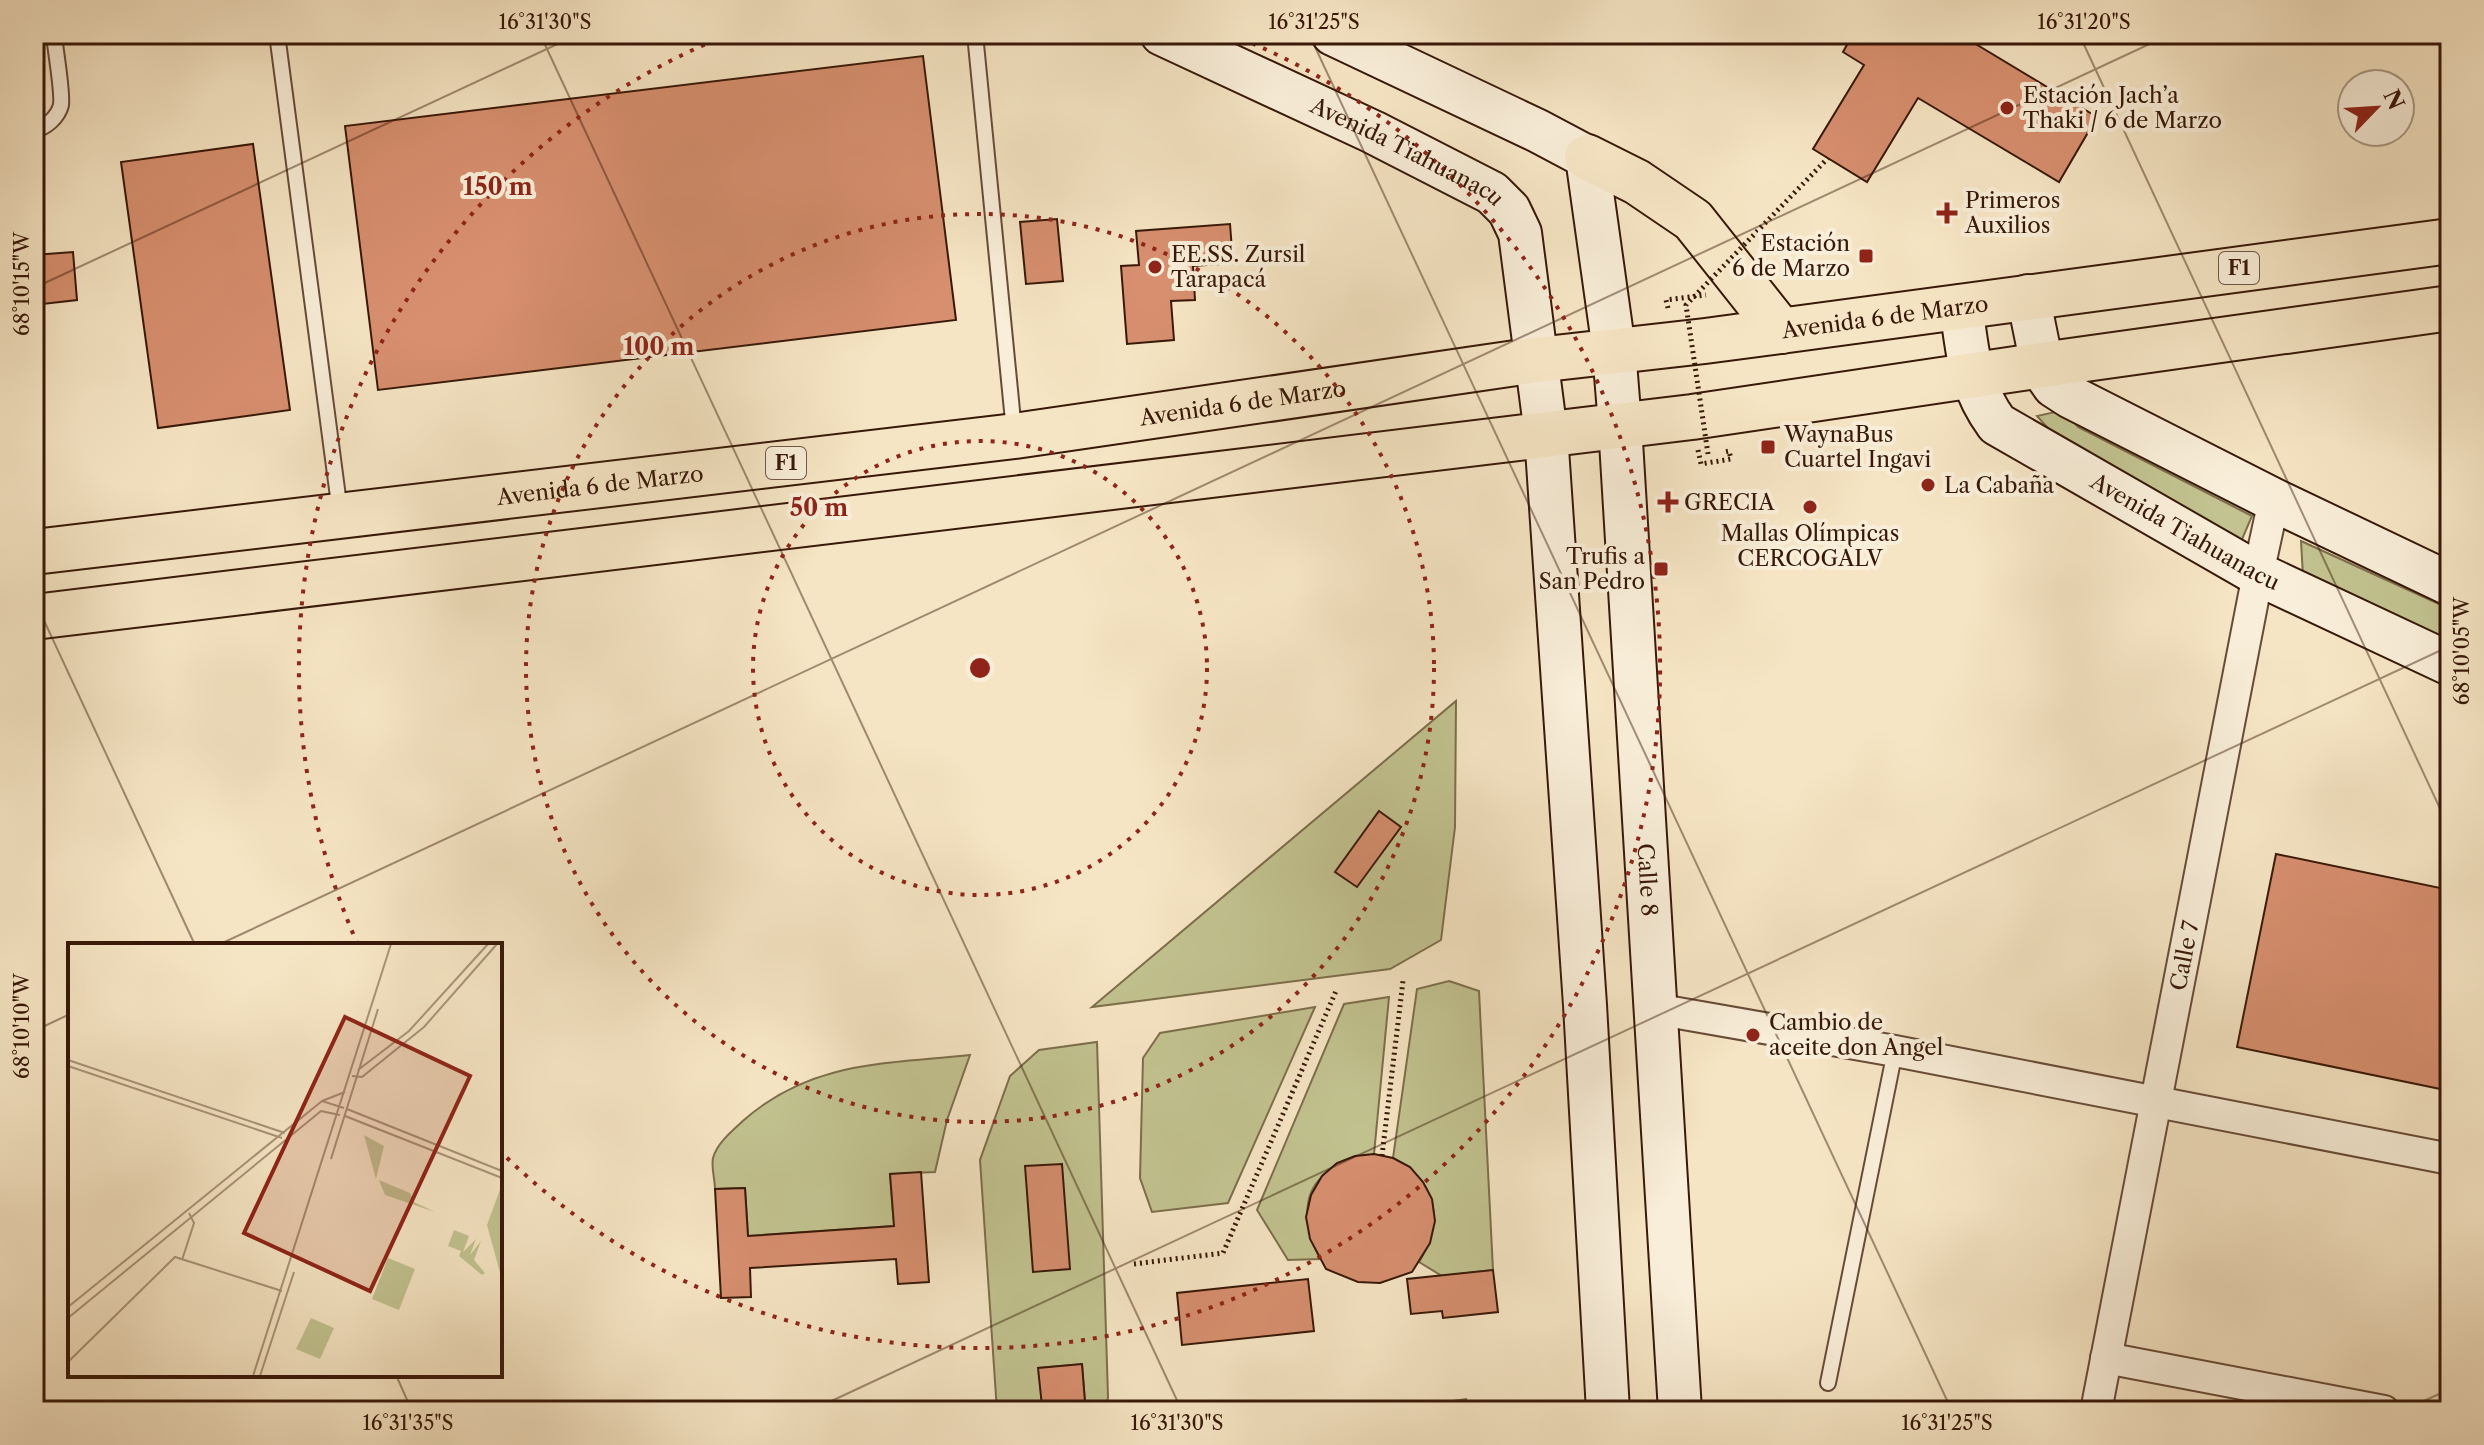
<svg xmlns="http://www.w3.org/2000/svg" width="2484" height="1445" font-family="'Libre Caslon Text',serif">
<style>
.green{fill:#c2c390;stroke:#7d6e4c;stroke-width:2;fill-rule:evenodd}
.building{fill:#d78f6f;stroke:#381808;stroke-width:2}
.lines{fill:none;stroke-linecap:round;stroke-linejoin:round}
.lane-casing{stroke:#684b37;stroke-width:18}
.street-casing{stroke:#684b37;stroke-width:34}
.secondary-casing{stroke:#381808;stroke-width:46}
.highway-casing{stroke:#381808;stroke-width:48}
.path{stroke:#381808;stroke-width:5;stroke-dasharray:2 4;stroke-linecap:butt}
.lane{stroke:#f9eed9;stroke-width:14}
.street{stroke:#f9eed9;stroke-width:30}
.secondary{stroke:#f9eed9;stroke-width:42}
.highway{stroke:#f6e5c4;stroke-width:44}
.path-bridge{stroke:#381808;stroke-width:5;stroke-dasharray:2 4;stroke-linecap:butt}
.ticks{fill:none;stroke:#381808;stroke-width:2;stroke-opacity:0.45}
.ring{fill:none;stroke:#8f2418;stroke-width:4;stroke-dasharray:4 8}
.poi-dot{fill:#8f2418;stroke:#f9eed9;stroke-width:3}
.labels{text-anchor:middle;stroke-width:8;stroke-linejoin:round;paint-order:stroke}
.shield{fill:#f9eed9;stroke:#725847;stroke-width:2}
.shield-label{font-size:20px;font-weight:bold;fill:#381808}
.poi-label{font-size:22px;fill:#381808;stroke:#f9eed9;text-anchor:start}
.street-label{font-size:22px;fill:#381808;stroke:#f9eed9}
.inset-road{fill:none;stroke:#aa9379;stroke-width:2}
.view{fill:#8f2418;fill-opacity:0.15;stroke:#8f2418;stroke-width:4}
.inset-edge{fill:none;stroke:#381808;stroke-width:4}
.centre{fill:#8f2418;stroke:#f9eed9;stroke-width:4}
.ring-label{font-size:24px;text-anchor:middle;font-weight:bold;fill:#8f2418;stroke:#f9eed9;stroke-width:8;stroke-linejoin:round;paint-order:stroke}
.neatline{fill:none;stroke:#381808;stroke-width:3}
.ticks-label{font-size:20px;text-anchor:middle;fill:#381808}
</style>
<rect width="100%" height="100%" fill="#f6e5c4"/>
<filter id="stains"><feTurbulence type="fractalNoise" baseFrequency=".0025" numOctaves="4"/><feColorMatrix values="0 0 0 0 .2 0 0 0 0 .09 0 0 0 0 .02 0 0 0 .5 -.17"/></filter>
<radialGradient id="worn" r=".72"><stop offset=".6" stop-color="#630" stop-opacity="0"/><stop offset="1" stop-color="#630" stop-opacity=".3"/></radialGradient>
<g class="green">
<path d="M 2064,410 L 2078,427 L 2252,516 L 2240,544 L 2055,436 L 2037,416 Z"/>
<path d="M 2301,541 L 2450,609 L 2450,645 L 2303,576 Z"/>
<path d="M 1456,701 L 1455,827 L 1441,940 L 1390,969 L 1092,1007 Z"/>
<path d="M 1449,981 L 1479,991 L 1493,1270 L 1442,1276 L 1419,1262 C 1445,1219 1437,1182 1393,1158 L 1417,989 Z"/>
<path d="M 1389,997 L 1374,1154 C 1363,1159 1330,1170 1322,1177 C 1298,1199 1308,1235 1320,1259 L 1288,1260 L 1257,1210 L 1344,1004 Z"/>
<path d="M 1315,1007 L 1228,1203 L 1152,1212 L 1140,1178 L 1143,1058 L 1160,1033 Z"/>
<path d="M 1097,1042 L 1108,1397 L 1106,1411 L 997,1411 L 980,1160 L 1010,1076 L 1039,1050 ZM 1082,1364 L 1085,1402 L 1042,1406 L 1039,1368 Z"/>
<path d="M 970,1055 L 947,1120 L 935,1172 L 890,1174 L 894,1226 L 748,1236 L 745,1188 L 715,1189 C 715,1180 711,1166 713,1158 C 717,1143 733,1130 744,1120 C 811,1061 885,1064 970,1055 Z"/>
<path d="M 1466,1399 L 1468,1411 L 1380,1411 Z"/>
</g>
<g class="building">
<path d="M 1853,34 L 1959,34 L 2097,117 L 2059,182 L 1918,98 L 1867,182 L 1813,149 L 1864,65 L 1843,52 Z"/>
<path d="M 923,56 L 956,320 L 378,390 L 345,126 Z"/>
<path d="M 253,144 L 290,410 L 158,428 L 121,162 Z"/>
<path d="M 1057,219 L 1063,281 L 1026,284 L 1020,222 Z"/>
<path d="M 1230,224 L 1233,263 L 1193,266 L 1195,300 L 1171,301 L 1174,340 L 1127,344 L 1121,266 L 1139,265 L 1136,231 Z"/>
<path d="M 73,252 L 77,300 L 34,305 L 34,255 Z"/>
<path d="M 1379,811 L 1401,827 L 1357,887 L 1335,872 Z"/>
<path d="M 2276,854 L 2450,890 L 2450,1091 L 2237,1047 Z"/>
<path d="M 1374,1154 L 1393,1158 L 1410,1167 L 1423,1182 L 1432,1199 L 1435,1221 L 1430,1243 L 1412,1272 L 1380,1283 L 1358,1282 L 1326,1269 L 1310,1239 L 1306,1217 L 1311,1195 L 1322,1176 L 1337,1163 L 1355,1156 Z"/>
<path d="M 1062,1164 L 1070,1269 L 1033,1272 L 1025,1166 Z"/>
<path d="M 921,1172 L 929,1282 L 898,1284 L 896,1259 L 750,1268 L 751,1297 L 721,1298 L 715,1189 L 745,1188 L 748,1236 L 894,1226 L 890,1174 Z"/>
<path d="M 1493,1270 L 1498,1312 L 1443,1318 L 1442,1311 L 1411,1314 L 1407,1279 Z"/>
<path d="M 1308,1279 L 1314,1331 L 1182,1345 L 1177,1293 Z"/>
<path d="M 1082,1364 L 1085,1402 L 1042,1406 L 1038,1368 Z"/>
</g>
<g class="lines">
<defs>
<g id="lane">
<path d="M 277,34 L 340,512"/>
<path d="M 975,34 L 1014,431"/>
<path d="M 34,130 C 46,128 58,117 61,105 C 63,92 55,49 54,34"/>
<path d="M 1828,1383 L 1895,1051"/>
</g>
<g id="street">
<path d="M 1655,1009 L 1895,1051 L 2450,1159"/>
<path d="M 2106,1358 L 2384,1411"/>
<path id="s1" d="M 2096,1411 L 2258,574 L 2274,500"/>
</g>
<g id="secondary">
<path id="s2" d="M 1162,34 L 1373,132 L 1492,193 L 1509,210 L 1520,233 L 1546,434 L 1585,1005 L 1608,1411"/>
<path id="s3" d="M 1333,34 L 1538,131 L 1587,157 L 1614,350 L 1620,425 L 1680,1411"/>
<path d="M 2028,296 L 2042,365 L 2047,376 L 2054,386 L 2071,397 L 2274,500 L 2450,584"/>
<path id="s4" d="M 1961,306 C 1968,353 1968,384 1997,424 L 2258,574 L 2450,664"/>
</g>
<g id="highway">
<path d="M 1587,157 L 1637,182 L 1693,220 L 1781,331"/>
<path id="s5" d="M 34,552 L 1015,436 L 1537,360 L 1705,341 L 2450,241"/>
<path d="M 34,617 L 1692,417 L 2042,365 L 2450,308"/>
</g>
</defs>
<use href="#lane" class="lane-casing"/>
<use href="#street" class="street-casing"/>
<use href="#secondary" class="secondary-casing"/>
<use href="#highway" class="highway-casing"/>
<g class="path">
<path d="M 1668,308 L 1666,300 L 1706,295"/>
<path d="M 1698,450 L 1701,464 L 1731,459 L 1729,451 L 1724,452"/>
<path d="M 1382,1156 L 1403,981"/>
<path d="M 1134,1264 L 1223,1253 L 1336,991"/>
</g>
<use href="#lane" class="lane"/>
<use href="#street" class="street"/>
<use href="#secondary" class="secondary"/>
<use href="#highway" class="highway"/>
<path class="path-bridge" d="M 1708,454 L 1686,305 L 1828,158"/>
</g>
<path class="ticks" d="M 540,34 L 1182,1411M 1309,34 L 1952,1411M 2079,34 L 2450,830M 34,288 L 579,34M 34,599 L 195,945M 218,945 L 2171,34M 34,1031 L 70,1014M 396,1375 L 412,1411M 810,1411 L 2450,646M 2402,1411 L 2450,1389"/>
<g class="ring">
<circle cx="980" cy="668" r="227"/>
<circle cx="980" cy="668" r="454"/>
<path d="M358 945A681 681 0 0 1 730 34M1230 34A681 681 0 1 1 503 1154"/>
</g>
<g class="poi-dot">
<circle cx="2007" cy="108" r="8"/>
<path d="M1943 201h8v8h8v8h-8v8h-8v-8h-8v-8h8z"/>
<rect x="1858" y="248" width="16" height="16" rx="4"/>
<circle cx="1155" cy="267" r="8"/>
<rect x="1760" y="439" width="16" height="16" rx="4"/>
<circle cx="1928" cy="485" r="8"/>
<path d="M1664 490h8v8h8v8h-8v8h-8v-8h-8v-8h8z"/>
<circle cx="1810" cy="507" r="8"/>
<rect x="1653" y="561" width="16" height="16" rx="4"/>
<circle cx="1753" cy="1035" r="8"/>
</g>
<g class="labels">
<g class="shield">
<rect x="2219" y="252" width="40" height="32" rx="6"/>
<rect x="766" y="447" width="40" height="32" rx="6"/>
</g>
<g class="shield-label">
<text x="2239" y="275">F1</text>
<text x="786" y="470">F1</text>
</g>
<g class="poi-label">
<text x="2023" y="103">Estación Jach’a<tspan x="2023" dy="25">Thaki / 6 de Marzo</tspan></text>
<text x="1965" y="208">Primeros<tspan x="1965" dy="25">Auxilios</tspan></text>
<text x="1850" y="251" text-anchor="end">Estación<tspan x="1850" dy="25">6 de Marzo</tspan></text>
<text x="1171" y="262">EE.SS. Zursil<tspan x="1171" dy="25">Tarapacá</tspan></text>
<text x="1784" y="442">WaynaBus<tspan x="1784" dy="25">Cuartel Ingavi</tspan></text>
<text x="1944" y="493">La Cabaña</text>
<text x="1684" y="510">GRECIA</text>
<text x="1810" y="541" text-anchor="middle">Mallas Olímpicas<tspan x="1810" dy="25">CERCOGALV</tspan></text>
<text x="1645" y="564" text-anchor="end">Trufis a<tspan x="1645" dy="25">San Pedro</tspan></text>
<text x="1769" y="1030">Cambio de<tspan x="1769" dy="25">aceite don Angel</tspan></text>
</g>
<g class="street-label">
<text dy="8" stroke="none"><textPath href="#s2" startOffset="272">Avenida Tiahuanacu</textPath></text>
<text dy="8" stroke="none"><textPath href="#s5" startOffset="1866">Avenida 6 de Marzo</textPath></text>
<text dy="8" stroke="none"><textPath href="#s5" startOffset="1218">Avenida 6 de Marzo</textPath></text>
<text dy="8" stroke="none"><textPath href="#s5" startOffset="570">Avenida 6 de Marzo</textPath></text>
<text dy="8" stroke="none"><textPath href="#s4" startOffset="342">Avenida Tiahuanacu</textPath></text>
<text dy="8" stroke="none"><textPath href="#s3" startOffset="1008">Calle 8</textPath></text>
<text dy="8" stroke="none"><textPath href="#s1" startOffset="464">Calle 7</textPath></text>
</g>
</g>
<g transform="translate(68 943)">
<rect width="434" height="434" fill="#f6e5c4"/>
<path d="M 296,192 L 316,203 L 308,236 ZM 311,237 L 342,250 L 346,259 L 367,269 L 317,252 ZM 386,287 L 401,293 L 395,309 L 408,296 L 402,312 L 413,298 L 406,317 L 417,330 L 414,332 L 391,313 L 393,308 L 380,303 ZM 320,315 L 347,326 L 331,367 L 304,356 ZM 243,375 L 266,385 L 252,416 L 228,406 Z" fill="#c2c390"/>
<path d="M 434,241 L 434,337 L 419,282 Z" fill="#c2c390"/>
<path class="inset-road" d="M 0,117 L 217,190M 0,123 L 214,195M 290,127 L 341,88 L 420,1M 284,133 L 294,134 L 356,84 L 429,1M 254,158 L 277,149M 279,166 L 434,228M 277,173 L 434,235M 263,216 L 310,66M 114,317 L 126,280 L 121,270M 0,364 L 254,158 L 276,165M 0,375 L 253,168 L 272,172M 0,419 L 107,314 L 214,348M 185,433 L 323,1M 192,433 L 226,329"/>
<path class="view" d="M 277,74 L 402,133 L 302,348 L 176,290 Z"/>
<rect width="434" height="434" class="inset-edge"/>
</g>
<circle cx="980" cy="668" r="12" class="centre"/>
<g class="ring-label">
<text x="498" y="195">150 m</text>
<text x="659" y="355">100 m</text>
<text x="819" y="516">50 m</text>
</g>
<rect width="2484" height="1445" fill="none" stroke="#f6e5c4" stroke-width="88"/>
<g transform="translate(2376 108) rotate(65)"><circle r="38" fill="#f9eed9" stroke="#ac9885" stroke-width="2"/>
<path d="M0-6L14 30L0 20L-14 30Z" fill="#8f2418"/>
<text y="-12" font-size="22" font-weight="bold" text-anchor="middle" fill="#381808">N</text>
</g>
<rect x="44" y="44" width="2396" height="1357" class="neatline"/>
<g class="ticks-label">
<text x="545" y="29">16°31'30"S</text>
<text x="1314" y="29">16°31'25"S</text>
<text x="2084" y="29">16°31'20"S</text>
<text transform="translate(22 284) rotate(-90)" y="7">68°10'15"W</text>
<text transform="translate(2462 651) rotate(-90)" y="7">68°10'05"W</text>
<text transform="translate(22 1026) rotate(-90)" y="7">68°10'10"W</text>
<text x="408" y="1430">16°31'35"S</text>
<text x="1177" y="1430">16°31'30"S</text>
<text x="1947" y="1430">16°31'25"S</text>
</g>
<rect width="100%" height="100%" filter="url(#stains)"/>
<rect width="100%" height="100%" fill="url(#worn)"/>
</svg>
